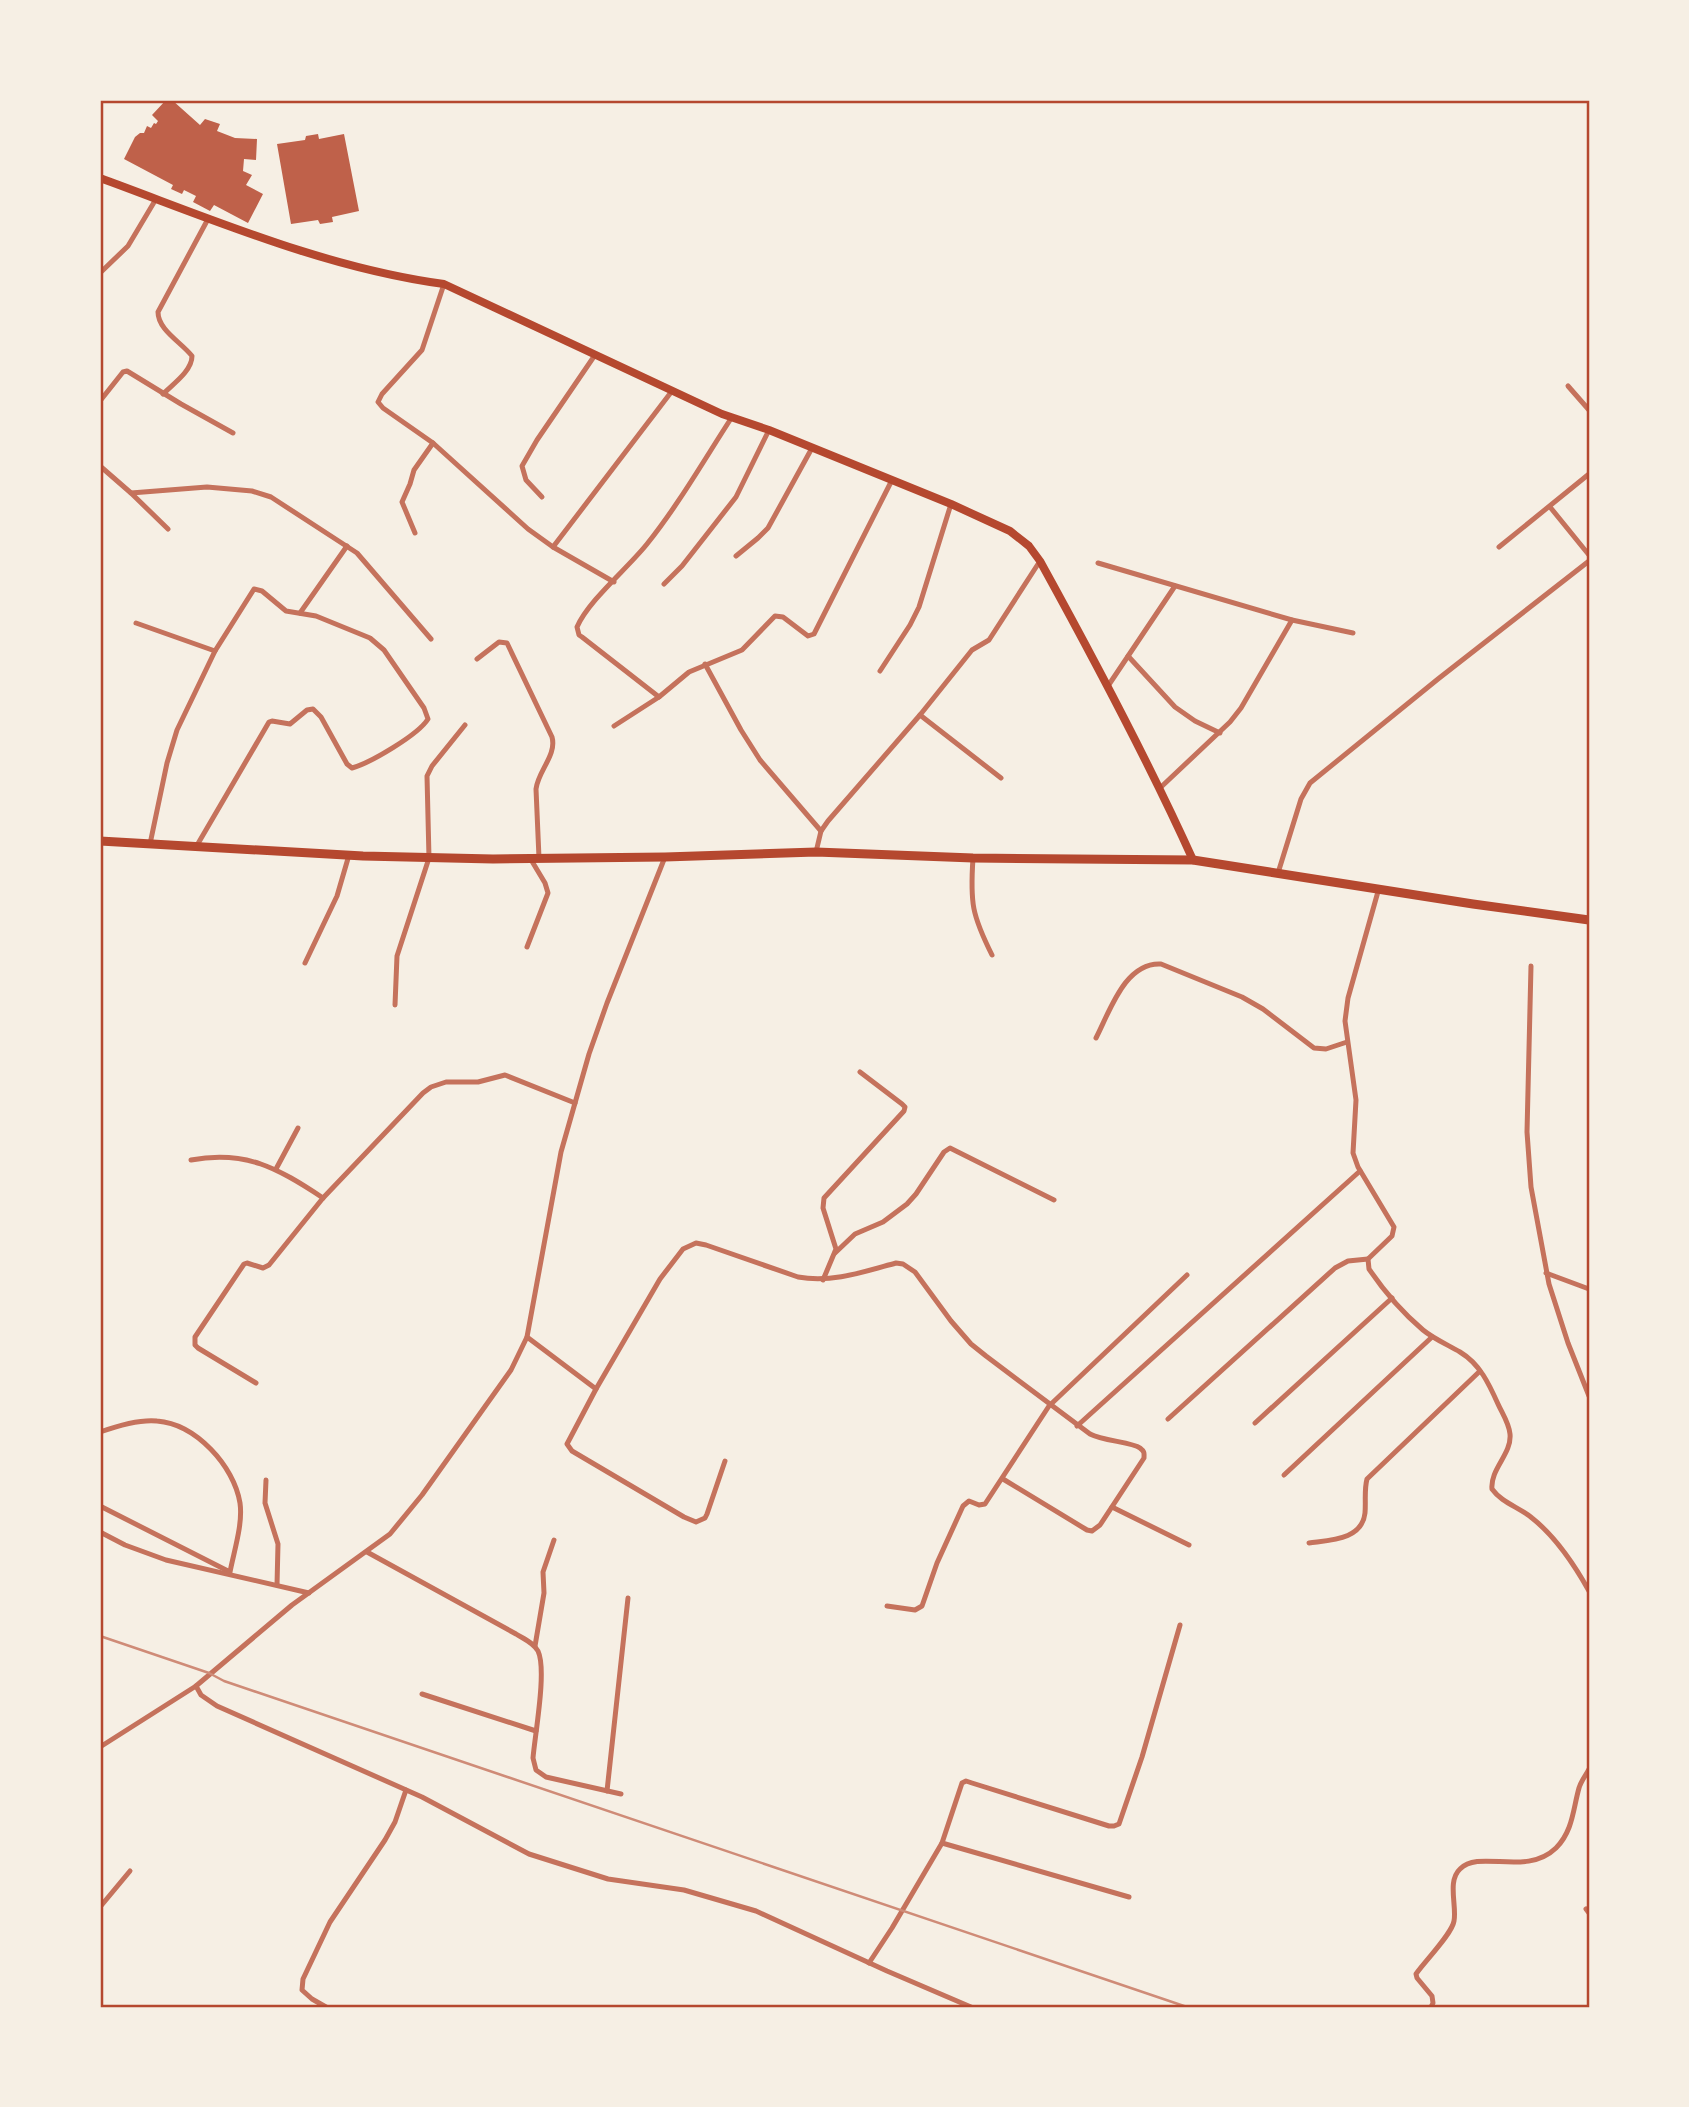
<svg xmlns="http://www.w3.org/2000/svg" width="1689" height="2107" font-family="'PT Sans',sans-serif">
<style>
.building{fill:#bf614a}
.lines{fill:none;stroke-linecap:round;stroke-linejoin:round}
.minor{stroke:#c5725c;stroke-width:5}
.secondary{stroke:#b5482f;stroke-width:8}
.primary{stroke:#b5482f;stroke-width:9}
.rail{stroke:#cf8b77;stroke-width:2.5}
.neatline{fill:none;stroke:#b5482f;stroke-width:2.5}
</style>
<rect width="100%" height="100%" fill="#f6efe4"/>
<g class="building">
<path d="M 166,100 L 172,100 L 200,125 L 205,119 L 220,124 L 217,131 L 235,138 L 257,139 L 256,160 L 244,159 L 243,171 L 252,175 L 246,185 L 263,194 L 248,223 L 214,205 L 210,211 L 193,202 L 196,196 L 184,190 L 182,194 L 171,189 L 173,185 L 124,159 L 135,137 L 140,133 L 144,133 L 147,126 L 151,128 L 154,123 L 156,124 L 158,121 L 152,115 Z"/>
<path d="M 318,134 L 319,139 L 344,134 L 359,211 L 332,217 L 333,222 L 320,224 L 318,220 L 291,224 L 277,144 L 305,140 L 306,136 Z"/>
</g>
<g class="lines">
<g class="minor">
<path d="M 100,273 L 128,246 L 156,199"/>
<path d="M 444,284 L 422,350 L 382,394 L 378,402 L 383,408 L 433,443 L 528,529 L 553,547 L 614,582"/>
<path d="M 1568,386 L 1589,410"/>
<path d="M 163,394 C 173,384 192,371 192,356 C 181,342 158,330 158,312 L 208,219"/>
<path d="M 100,401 L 123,372 L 127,371 L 181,404 L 233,433"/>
<path d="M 100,466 L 131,493 L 168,529"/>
<path d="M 131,493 L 207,487 L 252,491 L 271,497 L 357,553 L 431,639"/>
<path d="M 542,497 L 526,480 L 522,466 L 537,440 L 595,355"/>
<path d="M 1550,507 L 1589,555"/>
<path d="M 415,533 L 402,502 L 410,484 L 414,470 L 433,443"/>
<path d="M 553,547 L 672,391"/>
<path d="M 1499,547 L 1589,474"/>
<path d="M 736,556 L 758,538 L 768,528 L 812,448"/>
<path d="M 1098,563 L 1292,620 L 1353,633"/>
<path d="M 664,584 L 682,566 L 736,497 L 769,430"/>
<path d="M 300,613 L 347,546"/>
<path d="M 136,623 L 215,651"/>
<path d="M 1128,656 L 1175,707 L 1195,721 L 1220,733"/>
<path d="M 477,659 L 499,642 L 507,643 L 552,737 C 557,755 538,771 536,789 L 539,858"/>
<path d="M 705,664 L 741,730 L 760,760 L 821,831"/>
<path d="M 880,671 L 910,625 L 919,607 L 951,504"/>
<path d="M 1108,686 L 1175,586"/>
<path d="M 659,697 L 582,637 L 579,635 L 577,627 C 589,600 627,569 647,544 C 679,504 704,460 732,417"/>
<path d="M 920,715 L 1001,778"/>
<path d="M 614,726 L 659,697 L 689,672 L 742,650 L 775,616 L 783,617 L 808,636 L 814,634 L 892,480"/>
<path d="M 1160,788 L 1230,722 L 1241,708 L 1292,620"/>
<path d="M 150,844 L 167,763 L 177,730 L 215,651 L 254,589 L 262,591 L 286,611 L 316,616 L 370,638 L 384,650 L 424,708 L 428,719 C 418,735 370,763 352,768 L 347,764 L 321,717 L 313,709 L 307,710 L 290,724 L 272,721 L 269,722 L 196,847"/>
<path d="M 816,852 L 821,831 L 828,821 L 920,715 L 972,650 L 989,640 L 1040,561"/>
<path d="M 973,858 C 970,903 972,915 992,955"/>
<path d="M 1278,873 L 1301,799 L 1310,783 L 1438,679 L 1589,561"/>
<path d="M 1379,888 L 1348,998 L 1345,1021 L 1356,1100 L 1353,1153 L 1358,1167 L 1394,1227 L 1392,1236 L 1368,1259 L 1369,1269 C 1384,1291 1403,1313 1423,1330 C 1434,1339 1448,1345 1460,1352 C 1480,1364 1489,1384 1498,1404 C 1502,1413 1509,1423 1510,1434 C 1512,1454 1490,1469 1492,1489 C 1502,1503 1519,1507 1532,1518 C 1556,1537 1574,1564 1589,1591"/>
<path d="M 527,947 L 548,893 L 545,883 L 530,858"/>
<path d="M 305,963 L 337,896 L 349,855"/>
<path d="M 1531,966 L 1527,1132 L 1531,1187 L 1549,1284 L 1568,1343 L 1589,1396"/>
<path d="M 395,1005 L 397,956 L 429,858 L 427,776 L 432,766 L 465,725"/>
<path d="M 1096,1038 C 1110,1011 1125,962 1161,964 L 1242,997 L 1263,1009 L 1314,1048 L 1326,1049 L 1347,1042"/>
<path d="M 191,1160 C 246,1150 278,1168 323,1198"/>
<path d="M 276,1169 L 298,1128"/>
<path d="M 835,1253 L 855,1234 L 883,1222 L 907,1204 L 916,1194 L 944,1152 L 950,1148 L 1054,1200"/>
<path d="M 1546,1273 L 1589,1289"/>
<path d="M 823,1280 L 836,1249 L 823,1208 L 824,1198 L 904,1111 L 905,1107 L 902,1104 L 860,1072"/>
<path d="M 527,1337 L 596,1389"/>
<path d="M 256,1383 L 198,1348 L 195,1345 L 195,1337 L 244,1264 L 247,1263 L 263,1268 L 269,1265 L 323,1198 L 423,1093 L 431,1087 L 446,1082 L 478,1082 L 505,1075 L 575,1103"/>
<path d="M 1168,1419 L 1335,1268 L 1348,1261 L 1368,1259"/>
<path d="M 1255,1423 L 1392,1298"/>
<path d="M 1077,1426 L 1360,1171"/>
<path d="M 100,1432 C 117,1426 139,1419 157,1421 C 196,1424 234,1466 240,1503 C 243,1524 234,1551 230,1572"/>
<path d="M 725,1461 L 707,1514 L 705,1518 L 696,1522 L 684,1517 L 572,1451 L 567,1444 L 596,1389 L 660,1279 L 683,1249 L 696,1243 L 706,1245 L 798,1277 C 832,1283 863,1272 896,1263 L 903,1264 L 915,1272 L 951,1321 L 971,1344 L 986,1356 L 1090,1434 C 1103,1441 1132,1442 1140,1448 C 1145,1452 1144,1453 1144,1458 L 1100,1525 L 1092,1531 L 1087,1530 L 1003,1479"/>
<path d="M 1284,1475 L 1432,1337"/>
<path d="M 266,1480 L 265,1503 L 278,1544 L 277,1585"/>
<path d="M 100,1506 L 228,1571"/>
<path d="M 1112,1507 L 1189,1545"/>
<path d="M 100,1532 L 125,1545 L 166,1560 L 309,1593"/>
<path d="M 1309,1543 C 1330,1540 1362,1540 1365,1513 C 1366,1502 1364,1490 1367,1479 L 1480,1371"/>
<path d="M 367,1552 L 516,1634 C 524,1639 534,1643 538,1651 C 547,1670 535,1734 533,1758 L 536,1770 L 546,1777 L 621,1794"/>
<path d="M 887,1606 L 915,1610 L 922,1606 L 937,1563 L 963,1506 L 969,1501 L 979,1505 L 985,1504 L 1049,1406 L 1187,1275"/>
<path d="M 535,1646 L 544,1593 L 543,1572 L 554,1540"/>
<path d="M 196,1686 L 201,1695 L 217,1706 L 422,1797 L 529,1854 L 608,1879 L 684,1890 L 756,1911 L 887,1971 L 971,2007"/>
<path d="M 422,1694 L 536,1731"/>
<path d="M 100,1747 L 196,1686 L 292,1605 L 390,1534 L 422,1495 L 511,1370 L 527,1337 L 561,1152 L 589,1054 L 607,1003 L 665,857"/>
<path d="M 607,1791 L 628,1598"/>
<path d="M 942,1843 L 1129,1897"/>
<path d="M 100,1907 L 130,1871"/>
<path d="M 1586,1909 L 1589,1913"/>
<path d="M 869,1963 L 892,1928 L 942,1843 L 962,1783 L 966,1781 L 972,1783 L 1109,1826 L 1114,1826 L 1119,1824 L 1142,1757 L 1180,1625"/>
<path d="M 326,2007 L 312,1999 L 302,1990 L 303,1979 L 330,1922 L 385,1840 L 395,1822 L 406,1790"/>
<path d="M 1431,2007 L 1433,2003 L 1432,1996 L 1417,1978 L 1416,1974 C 1425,1961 1452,1934 1454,1921 C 1457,1906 1447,1881 1460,1869 C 1480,1849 1526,1877 1556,1848 C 1573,1831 1573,1809 1579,1788 C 1581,1781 1586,1775 1589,1769"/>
</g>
<path class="secondary" d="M 100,178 C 212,219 325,268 444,284 L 722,414 L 769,430 L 951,504 L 1010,531 L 1029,546 L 1040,561 C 1094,659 1147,758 1193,860"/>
<path class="primary" d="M 100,841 L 363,856 L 493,859 L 665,857 L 816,852 L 973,858 L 1193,860 L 1473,904 L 1589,920"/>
<path class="rail" d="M 100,1636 L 209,1673 L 224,1681 L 1187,2007"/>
</g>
<rect width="1689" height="2107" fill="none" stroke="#f6efe4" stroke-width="203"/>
<rect x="102" y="102" width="1486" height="1904" class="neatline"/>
</svg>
